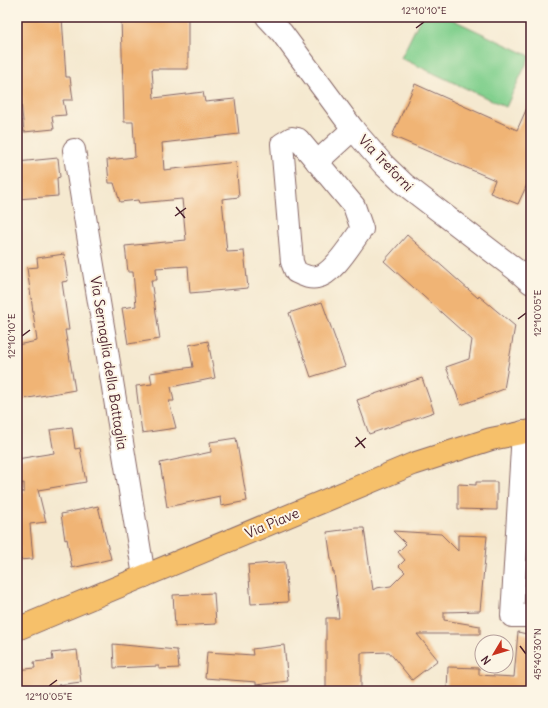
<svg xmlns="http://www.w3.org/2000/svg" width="548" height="708" font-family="Delius,sans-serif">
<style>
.green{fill:#82d08e;stroke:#66785c}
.building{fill:#f0b474}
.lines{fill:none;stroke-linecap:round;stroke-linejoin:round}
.minor-casing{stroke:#866665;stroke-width:24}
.major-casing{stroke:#866665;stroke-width:24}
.minor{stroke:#fff;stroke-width:22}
.major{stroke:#f6c06b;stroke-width:22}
.ticks{fill:none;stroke:#4a1f2b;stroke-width:1.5}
.labels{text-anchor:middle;stroke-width:4;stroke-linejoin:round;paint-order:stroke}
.street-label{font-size:14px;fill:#4a1f2b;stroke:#fcf5e5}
.neatline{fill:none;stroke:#4a1f2b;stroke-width:1.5}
.ticks-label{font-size:10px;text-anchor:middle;fill:#4a1f2b}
</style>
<rect width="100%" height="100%" fill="#fcf5e5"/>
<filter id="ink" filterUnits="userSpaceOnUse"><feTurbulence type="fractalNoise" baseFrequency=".025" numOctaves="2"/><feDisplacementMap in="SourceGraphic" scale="8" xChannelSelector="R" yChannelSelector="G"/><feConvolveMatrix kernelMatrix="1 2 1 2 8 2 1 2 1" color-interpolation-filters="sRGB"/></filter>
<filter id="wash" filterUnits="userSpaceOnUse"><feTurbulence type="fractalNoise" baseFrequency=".012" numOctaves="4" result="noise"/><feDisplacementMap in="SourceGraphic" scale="16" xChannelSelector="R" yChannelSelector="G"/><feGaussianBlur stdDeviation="0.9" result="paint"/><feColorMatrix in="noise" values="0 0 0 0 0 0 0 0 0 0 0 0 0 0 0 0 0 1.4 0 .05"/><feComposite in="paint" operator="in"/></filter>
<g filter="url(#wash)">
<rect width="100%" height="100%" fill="#f5e9d0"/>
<path class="green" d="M 421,17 L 447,17 L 530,56 L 506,107 L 401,58 Z"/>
<g id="blocks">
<g class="building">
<path d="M 17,17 L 62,17 L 66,77 L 70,77 L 73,100 L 63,100 L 66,115 L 52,116 L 54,129 L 24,132 L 17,62 Z"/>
<path d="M 121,17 L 188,17 L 188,69 L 152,69 L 154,98 L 203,92 L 205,102 L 235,99 L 239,134 L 162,143 L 164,170 L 236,162 L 239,197 L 222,199 L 227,252 L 244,251 L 248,288 L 190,293 L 188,266 L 156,268 L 157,280 L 151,280 L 160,339 L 128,344 L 122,308 L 136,306 L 133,272 L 128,272 L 125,246 L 186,240 L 182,199 L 139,203 L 138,200 L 120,202 L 114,183 L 109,183 L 107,160 L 135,157 L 133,122 L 124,122 Z"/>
<path d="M 415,84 L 517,130 L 531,99 L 531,176 L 518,204 L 490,193 L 495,180 L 392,136 Z"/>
<path d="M 58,158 L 60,177 L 57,178 L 58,196 L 17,199 L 17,162 Z"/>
<path d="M 407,235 L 478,298 L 479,296 L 515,326 L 504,389 L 461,405 L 446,367 L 469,359 L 472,340 L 384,261 Z"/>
<path d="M 64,254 L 68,281 L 62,282 L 69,330 L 65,330 L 75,390 L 17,400 L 17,345 L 37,341 L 27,268 L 38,267 L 37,258 Z"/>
<path d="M 322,302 L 345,366 L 311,377 L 289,313 Z"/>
<path d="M 208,341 L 215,378 L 171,387 L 174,401 L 169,401 L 176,428 L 142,433 L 136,386 L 152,384 L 150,373 L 193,367 L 189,345 Z"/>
<path d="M 422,378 L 434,412 L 369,434 L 357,400 Z"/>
<path d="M 72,427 L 75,449 L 80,448 L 86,482 L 38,490 L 46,522 L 30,524 L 33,559 L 17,560 L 17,492 L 24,492 L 24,483 L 17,484 L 17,459 L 54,453 L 50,430 Z"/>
<path d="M 236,438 L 247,501 L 221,506 L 220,496 L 167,507 L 160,463 L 211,452 L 210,442 Z"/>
<path d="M 476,482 L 497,482 L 497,510 L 458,509 L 458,484 L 476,485 Z"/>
<path d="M 98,506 L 111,559 L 72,568 L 67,539 L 65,540 L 61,514 Z"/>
<path d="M 357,528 L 364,528 L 373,590 L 376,588 L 391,586 L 405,572 L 399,566 L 405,560 L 398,552 L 406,544 L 393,531 L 441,534 L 458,551 L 458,535 L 487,536 L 480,611 L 444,612 L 444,620 L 480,626 L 480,634 L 417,634 L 438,660 L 412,680 L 389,652 L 361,653 L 361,691 L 326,691 L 326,618 L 339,618 L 334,572 L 333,572 L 327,532 Z"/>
<path d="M 285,562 L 288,602 L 251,604 L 248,565 Z"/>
<path d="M 214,593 L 216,624 L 175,626 L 173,595 Z"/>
<path d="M 518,632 L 531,635 L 531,691 L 447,691 L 448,667 L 479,668 L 479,675 L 514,677 Z"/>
<path d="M 113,644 L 177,650 L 179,668 L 159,669 L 159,666 L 114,668 Z"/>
<path d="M 284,645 L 288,681 L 256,685 L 256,682 L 205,678 L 207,652 L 253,655 L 252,649 Z"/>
<path d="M 77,650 L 81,682 L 58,685 L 59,691 L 17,691 L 17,670 L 35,668 L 34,662 L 53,660 L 52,653 Z"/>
</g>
</g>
</g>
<g filter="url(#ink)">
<use href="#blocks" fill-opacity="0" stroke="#866665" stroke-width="1"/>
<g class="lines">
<defs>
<g id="minor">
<path d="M 267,17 L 282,33 L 353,129 L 383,164 L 404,184 L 515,269 L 531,283"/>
<path d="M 292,138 L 298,139 L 354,206 L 362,229 C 352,242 333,275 317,277 C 310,279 303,275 296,272 L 292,262 L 282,144 Z"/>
<path d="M 74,150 L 144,576"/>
<path d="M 317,162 L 353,129"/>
<path d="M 523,432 L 512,616 L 531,616"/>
</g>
<path id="major" d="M 17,629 L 413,464 L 491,439 L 531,431"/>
</defs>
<use href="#minor" class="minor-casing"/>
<use href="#major" class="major-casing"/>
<use href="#minor" class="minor"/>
<use href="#major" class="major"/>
</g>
</g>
<path class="ticks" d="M 416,28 L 424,22M 176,207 L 185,218M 175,216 L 186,208M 518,319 L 526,313M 22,336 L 30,330M 356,437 L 365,448M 355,447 L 366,438M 520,646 L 526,654M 49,686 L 57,680"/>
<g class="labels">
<g class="street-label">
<text transform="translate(386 163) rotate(46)" y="5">Via Treforni</text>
<text transform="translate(109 363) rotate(81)" y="5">Via Sernaglia della Battaglia</text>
<text transform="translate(272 523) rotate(-23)" y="5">Via Piave</text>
</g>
</g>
<rect width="548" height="708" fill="none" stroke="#fcf5e5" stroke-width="44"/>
<g transform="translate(494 654) rotate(232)"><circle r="19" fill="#fcf5e5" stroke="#b59f9b"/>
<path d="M0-3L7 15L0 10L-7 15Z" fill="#c8321e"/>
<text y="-6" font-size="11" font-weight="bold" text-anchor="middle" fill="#4a1f2b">N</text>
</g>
<rect x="22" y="22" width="504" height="664" class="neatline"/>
<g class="ticks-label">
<text x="424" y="14">12°10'10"E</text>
<text transform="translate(537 313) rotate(-90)" y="4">12°10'05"E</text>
<text transform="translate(11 336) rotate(-90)" y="4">12°10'10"E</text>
<text transform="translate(537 654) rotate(-90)" y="4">45°40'30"N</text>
<text x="49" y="700">12°10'05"E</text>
</g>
</svg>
